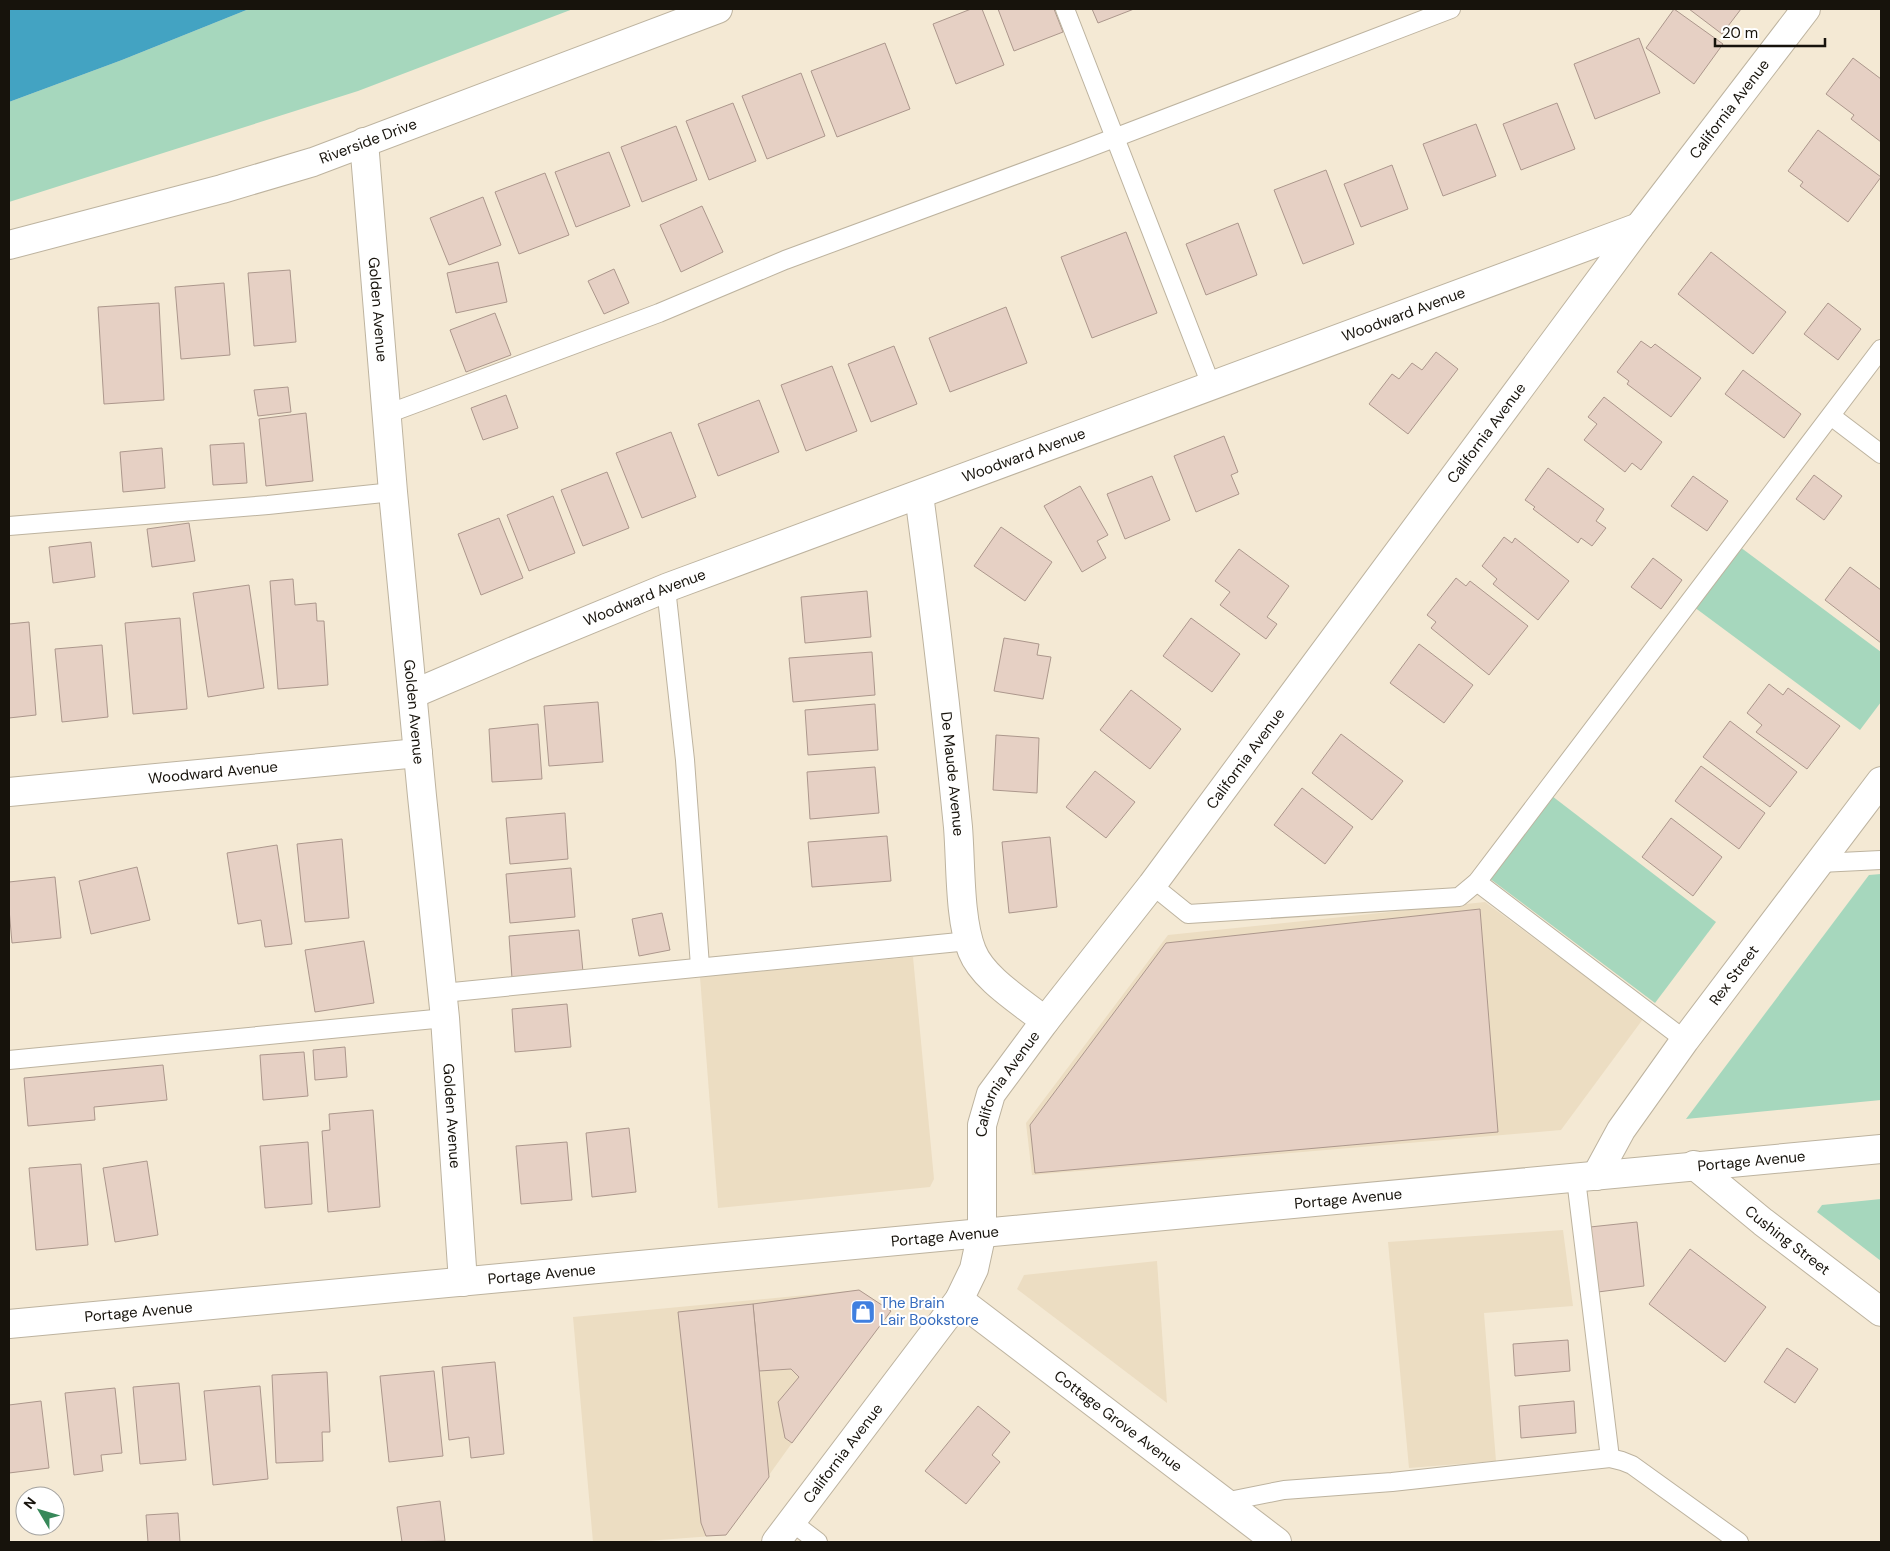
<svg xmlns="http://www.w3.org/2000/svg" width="1890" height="1551" font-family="'DM Sans',sans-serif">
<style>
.built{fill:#ecddc2}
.green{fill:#a6d7bd}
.water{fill:#43a3c2}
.building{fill:#e6d0c4;stroke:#ac978c}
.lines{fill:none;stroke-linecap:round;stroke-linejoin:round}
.lane-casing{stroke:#bdb39f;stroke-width:20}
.street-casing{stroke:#bdb39f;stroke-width:30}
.secondary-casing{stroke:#bdb39f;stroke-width:30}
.lane{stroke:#fff;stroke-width:18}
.street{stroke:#fff;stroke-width:28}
.secondary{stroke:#fff;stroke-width:28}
.labels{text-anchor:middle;stroke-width:4;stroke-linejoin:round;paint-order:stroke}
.street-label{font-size:15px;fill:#17130c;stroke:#fff}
.shop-label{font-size:15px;fill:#366cbe;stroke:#fff;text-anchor:start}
</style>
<rect width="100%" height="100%" fill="#f4e9d4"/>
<g class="built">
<path d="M 1485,902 L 1643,1019 L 1561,1130 L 1032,1175 L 1026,1123 L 1168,935 Z"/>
<path d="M 913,957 L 934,1179 L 930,1187 L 718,1208 L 700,977 Z"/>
<path d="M 1563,1230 L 1573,1306 L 1484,1313 L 1496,1461 L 1409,1468 L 1388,1242 Z"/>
<path d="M 1157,1261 L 1167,1403 L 1017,1289 L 1024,1275 Z"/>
<path d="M 859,1290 L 891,1311 L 792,1443 L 726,1535 L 633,1542 L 593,1542 L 573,1317 Z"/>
</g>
<g class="green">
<path d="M 249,9 L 573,9 L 358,91 L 9,202 L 9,102 L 122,60 Z"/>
<path d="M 1740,547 L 1881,652 L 1881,702 L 1860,730 L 1694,607 Z"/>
<path d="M 1552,796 L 1716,922 L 1655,1003 L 1489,878 Z"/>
<path d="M 1881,874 L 1881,1100 L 1686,1119 L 1869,875 Z"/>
<path d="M 1881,1199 L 1881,1261 L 1817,1212 L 1822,1205 Z"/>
</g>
<path class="water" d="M 9,9 L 249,9 L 122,60 L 9,102 Z"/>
<g class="building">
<path d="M 971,9 L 982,9 L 1004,65 L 956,84 L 933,24 Z"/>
<path d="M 998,9 L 1054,9 L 1063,32 L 1014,51 Z"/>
<path d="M 1092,9 L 1134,9 L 1098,23 Z"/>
<path d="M 1674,9 L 1723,44 L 1694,84 L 1646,48 Z"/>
<path d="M 1689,9 L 1741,9 L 1722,34 Z"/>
<path d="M 1639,38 L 1660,93 L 1595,119 L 1574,64 Z"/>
<path d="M 885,43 L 910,109 L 837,137 L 811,71 Z"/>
<path d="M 1853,58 L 1881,79 L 1881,142 L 1851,119 L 1854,115 L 1826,94 Z"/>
<path d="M 801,73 L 825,136 L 767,159 L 742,96 Z"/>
<path d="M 733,103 L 756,161 L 709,180 L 686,121 Z"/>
<path d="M 1557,103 L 1575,149 L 1521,170 L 1503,124 Z"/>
<path d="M 1476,124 L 1496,176 L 1443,196 L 1423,144 Z"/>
<path d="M 676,126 L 697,180 L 642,202 L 621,147 Z"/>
<path d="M 1818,130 L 1881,177 L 1848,222 L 1800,186 L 1803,182 L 1788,171 Z"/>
<path d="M 609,152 L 630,206 L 576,227 L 555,172 Z"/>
<path d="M 1392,165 L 1408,209 L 1361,227 L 1344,184 Z"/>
<path d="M 1326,170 L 1354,244 L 1303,264 L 1274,190 Z"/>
<path d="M 545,173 L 569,235 L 519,254 L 495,192 Z"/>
<path d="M 483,197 L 501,245 L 449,265 L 430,218 Z"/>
<path d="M 702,206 L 723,252 L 681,272 L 660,225 Z"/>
<path d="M 1238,223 L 1257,275 L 1206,295 L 1186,244 Z"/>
<path d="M 1126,232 L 1157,313 L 1092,338 L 1061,257 Z"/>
<path d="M 1711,252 L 1786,312 L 1753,354 L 1678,294 Z"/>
<path d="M 498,262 L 507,302 L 456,313 L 447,273 Z"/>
<path d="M 614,269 L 629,303 L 604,314 L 588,281 Z"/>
<path d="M 290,270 L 296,342 L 254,346 L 248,273 Z"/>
<path d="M 224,283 L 230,355 L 181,359 L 175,287 Z"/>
<path d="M 159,303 L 164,400 L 104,404 L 98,307 Z"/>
<path d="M 1828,303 L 1861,329 L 1838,360 L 1804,334 Z"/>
<path d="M 1006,307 L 1027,363 L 950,392 L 929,338 Z"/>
<path d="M 495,313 L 511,355 L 466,372 L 450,330 Z"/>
<path d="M 1641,341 L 1651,348 L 1655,344 L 1701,378 L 1671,417 L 1627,384 L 1629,381 L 1617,372 Z"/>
<path d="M 894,346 L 917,404 L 871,422 L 848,364 Z"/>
<path d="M 1436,352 L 1458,369 L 1408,434 L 1369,404 L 1392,374 L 1399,379 L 1412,363 L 1422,370 Z"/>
<path d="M 832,366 L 857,431 L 806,451 L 781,385 Z"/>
<path d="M 1743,370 L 1801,414 L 1784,438 L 1725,394 Z"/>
<path d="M 288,387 L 291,412 L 258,416 L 254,390 Z"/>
<path d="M 506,395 L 518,428 L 483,440 L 471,408 Z"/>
<path d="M 1604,397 L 1662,442 L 1641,470 L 1632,463 L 1625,472 L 1584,440 L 1597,424 L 1588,417 Z"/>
<path d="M 759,400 L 779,452 L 718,476 L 698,424 Z"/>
<path d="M 306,413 L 313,481 L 266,486 L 259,419 Z"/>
<path d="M 671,432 L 696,497 L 642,518 L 616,453 Z"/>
<path d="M 1224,436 L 1238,472 L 1231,475 L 1239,494 L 1196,512 L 1174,456 Z"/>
<path d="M 244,443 L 247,483 L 213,485 L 210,445 Z"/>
<path d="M 162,448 L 165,488 L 123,492 L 120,452 Z"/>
<path d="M 1548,468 L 1604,509 L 1596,521 L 1606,528 L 1592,546 L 1581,538 L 1578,543 L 1533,509 L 1535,507 L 1525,500 Z"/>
<path d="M 607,472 L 629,528 L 583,546 L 561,490 Z"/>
<path d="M 1814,475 L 1842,496 L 1824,520 L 1796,499 Z"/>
<path d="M 1152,476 L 1170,520 L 1125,539 L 1107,494 Z"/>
<path d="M 1693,476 L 1728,501 L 1707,531 L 1671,506 Z"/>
<path d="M 1080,486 L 1108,535 L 1097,541 L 1106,558 L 1082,572 L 1044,506 Z"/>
<path d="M 553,496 L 575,553 L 529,571 L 507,515 Z"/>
<path d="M 499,518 L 523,578 L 481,595 L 458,534 Z"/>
<path d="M 189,523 L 195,561 L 152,567 L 147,529 Z"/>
<path d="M 1001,527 L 1052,562 L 1025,601 L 974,566 Z"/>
<path d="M 1504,537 L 1512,543 L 1515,538 L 1569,581 L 1538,620 L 1493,584 L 1497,579 L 1482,566 Z"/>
<path d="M 91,542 L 95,577 L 53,583 L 49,547 Z"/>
<path d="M 1239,549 L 1289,586 L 1267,617 L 1277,624 L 1266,639 L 1220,605 L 1230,592 L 1215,581 Z"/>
<path d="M 1653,558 L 1682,580 L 1661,609 L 1631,587 Z"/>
<path d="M 1850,567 L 1881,590 L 1881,643 L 1825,600 Z"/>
<path d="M 1456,578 L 1466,586 L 1470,581 L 1528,626 L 1489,675 L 1431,628 L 1436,622 L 1427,615 Z"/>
<path d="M 293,579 L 295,605 L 316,603 L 317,621 L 324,621 L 328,685 L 278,689 L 270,581 Z"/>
<path d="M 249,585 L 264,688 L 208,697 L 193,593 Z"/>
<path d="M 867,591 L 871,637 L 805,643 L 801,597 Z"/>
<path d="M 180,618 L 187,709 L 133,714 L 125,623 Z"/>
<path d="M 1191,618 L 1240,654 L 1212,692 L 1163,656 Z"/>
<path d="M 29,622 L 36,715 L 9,718 L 9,624 Z"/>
<path d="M 1004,638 L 1039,644 L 1037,655 L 1051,657 L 1043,699 L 994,691 Z"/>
<path d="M 1419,644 L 1473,685 L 1444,723 L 1390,683 Z"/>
<path d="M 102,645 L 108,717 L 62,722 L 55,649 Z"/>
<path d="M 872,652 L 875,695 L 793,702 L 789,658 Z"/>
<path d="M 1769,684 L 1783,695 L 1788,688 L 1840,726 L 1807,769 L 1756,732 L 1762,725 L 1747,713 Z"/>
<path d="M 1131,690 L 1181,729 L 1150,769 L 1100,730 Z"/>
<path d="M 598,702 L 603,762 L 549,766 L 544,706 Z"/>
<path d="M 875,704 L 878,750 L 808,755 L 805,710 Z"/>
<path d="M 1730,721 L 1797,772 L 1770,807 L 1703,757 Z"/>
<path d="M 538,724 L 542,779 L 492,782 L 489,729 Z"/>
<path d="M 1341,734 L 1403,781 L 1372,820 L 1312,773 Z"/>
<path d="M 996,735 L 1039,738 L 1037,793 L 993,790 Z"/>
<path d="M 1701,766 L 1765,813 L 1739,849 L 1675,801 Z"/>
<path d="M 875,767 L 879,813 L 810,819 L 807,772 Z"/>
<path d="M 1095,771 L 1135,802 L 1106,838 L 1066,807 Z"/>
<path d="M 1302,788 L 1353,827 L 1325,864 L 1274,825 Z"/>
<path d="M 565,813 L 568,859 L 510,864 L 506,818 Z"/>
<path d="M 1671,818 L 1722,857 L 1693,896 L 1642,857 Z"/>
<path d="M 887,836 L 891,881 L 812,887 L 808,842 Z"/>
<path d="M 1050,837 L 1057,907 L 1009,913 L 1002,842 Z"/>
<path d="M 342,839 L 349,918 L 305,922 L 297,844 Z"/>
<path d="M 277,845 L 292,944 L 265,947 L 261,920 L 238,924 L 227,853 Z"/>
<path d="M 137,867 L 150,920 L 91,934 L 79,881 Z"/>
<path d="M 571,868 L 575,917 L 510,923 L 506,874 Z"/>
<path d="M 55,877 L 61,938 L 12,943 L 9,909 L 9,882 Z"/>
<path d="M 1480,909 L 1498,1132 L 1035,1173 L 1030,1125 L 1166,943 Z"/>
<path d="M 662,913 L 670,950 L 639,956 L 632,919 Z"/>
<path d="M 579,930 L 583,972 L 512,978 L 509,936 Z"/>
<path d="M 364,941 L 374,1003 L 315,1012 L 305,950 Z"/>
<path d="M 567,1004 L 571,1047 L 515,1052 L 512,1009 Z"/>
<path d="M 345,1047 L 347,1077 L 315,1080 L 313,1050 Z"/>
<path d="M 304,1052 L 308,1096 L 263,1100 L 260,1055 Z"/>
<path d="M 163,1065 L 167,1100 L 94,1107 L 95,1120 L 28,1126 L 24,1078 Z"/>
<path d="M 373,1110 L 380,1207 L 328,1212 L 322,1131 L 330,1130 L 329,1114 Z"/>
<path d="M 629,1128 L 636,1192 L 592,1197 L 586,1133 Z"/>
<path d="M 308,1142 L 312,1204 L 265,1208 L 260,1146 Z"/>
<path d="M 567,1142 L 572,1200 L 521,1204 L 516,1146 Z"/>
<path d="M 147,1161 L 158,1235 L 115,1242 L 103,1168 Z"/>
<path d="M 81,1164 L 88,1245 L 36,1250 L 29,1168 Z"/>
<path d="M 1637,1222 L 1644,1286 L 1598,1292 L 1590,1227 Z"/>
<path d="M 1690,1249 L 1766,1307 L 1725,1362 L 1649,1304 Z"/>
<path d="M 859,1290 L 891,1311 L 792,1443 L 785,1438 L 778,1402 L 799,1377 L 791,1369 L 759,1371 L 753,1304 Z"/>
<path d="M 753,1304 L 769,1477 L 726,1535 L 706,1536 L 701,1523 L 678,1312 Z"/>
<path d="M 1568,1340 L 1570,1371 L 1515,1376 L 1513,1344 Z"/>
<path d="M 1787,1348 L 1818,1369 L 1795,1403 L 1764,1382 Z"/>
<path d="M 495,1362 L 504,1454 L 471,1458 L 469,1437 L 449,1440 L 442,1367 Z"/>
<path d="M 434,1371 L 443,1456 L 389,1462 L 380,1376 Z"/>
<path d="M 327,1372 L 330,1432 L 322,1432 L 323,1461 L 276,1463 L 272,1375 Z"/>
<path d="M 179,1383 L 186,1460 L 140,1464 L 133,1387 Z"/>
<path d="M 260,1386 L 268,1479 L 213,1485 L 204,1391 Z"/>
<path d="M 115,1388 L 122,1453 L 101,1455 L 103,1471 L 74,1475 L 65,1393 Z"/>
<path d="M 41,1401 L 49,1468 L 9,1473 L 9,1405 Z"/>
<path d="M 1574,1401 L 1576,1433 L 1521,1438 L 1519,1406 Z"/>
<path d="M 978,1406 L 1010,1432 L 992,1455 L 1000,1462 L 966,1504 L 925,1471 Z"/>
<path d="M 440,1501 L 445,1541 L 402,1542 L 397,1507 Z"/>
<path d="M 178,1513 L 180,1542 L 148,1542 L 146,1515 Z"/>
</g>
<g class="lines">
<defs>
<g id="lane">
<path d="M 1065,9 L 1211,385"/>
<path d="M 387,414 L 659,313 L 785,260 L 1075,153 L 1451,9"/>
<path d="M 1831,416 L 1881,454"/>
<path d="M 9,526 L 268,505 L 393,492"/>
<path d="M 666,588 L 685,760 L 700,966"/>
<path d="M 1820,863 L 1881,860"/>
<path d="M 1477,882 L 1685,1040"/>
<path d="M 1152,885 L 1188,914 L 1459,897 L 1477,882 L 1881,349"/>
<path d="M 443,993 L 969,941"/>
<path d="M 9,1060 L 445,1018"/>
<path d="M 1576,1179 L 1610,1458"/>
<path d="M 1224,1502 L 1284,1490 L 1392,1482 L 1610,1458 L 1622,1461 L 1632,1465 L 1739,1542"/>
<path d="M 792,1522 L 818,1542"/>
</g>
<g id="street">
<path id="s1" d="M 364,142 L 393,492 L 422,796 L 445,1018 L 463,1282"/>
<path id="s2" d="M 9,245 L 222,189 L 313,162 L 718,9"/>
<path id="s3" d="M 919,495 C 934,605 947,716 958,827 C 961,863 959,919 972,951 C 983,979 1022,1002 1045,1021"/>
<path id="s4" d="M 413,694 L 523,647 L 666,588 L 1639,227"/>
<path id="s5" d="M 9,792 L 418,753"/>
<path id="s6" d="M 1694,1165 L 1763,1222 L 1881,1312"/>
<path id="s7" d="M 1596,1176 L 1621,1130 L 1685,1040 L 1881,781"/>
<path id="s8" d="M 959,1300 L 1277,1542"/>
<path id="s9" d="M 776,1542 L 959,1300 L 974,1269 L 982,1232 L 982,1125 L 991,1094 L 1045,1021 L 1152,885 L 1639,227 L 1806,9"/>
</g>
<g id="secondary">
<path id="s10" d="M 9,1324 L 1881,1149"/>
</g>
</defs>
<use href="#lane" class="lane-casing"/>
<use href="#street" class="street-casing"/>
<use href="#secondary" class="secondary-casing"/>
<use href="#lane" class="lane"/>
<use href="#street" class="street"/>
<use href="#secondary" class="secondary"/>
</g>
<defs>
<symbol id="shop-square" viewBox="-11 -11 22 22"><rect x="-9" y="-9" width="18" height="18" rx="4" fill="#3f7fe0" stroke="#fff"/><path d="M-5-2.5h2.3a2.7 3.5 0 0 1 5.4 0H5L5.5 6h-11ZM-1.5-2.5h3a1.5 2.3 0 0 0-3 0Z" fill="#fff"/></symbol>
</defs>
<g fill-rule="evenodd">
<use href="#shop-square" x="849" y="1298" width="28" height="28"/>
</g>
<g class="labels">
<g class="street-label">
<text dy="5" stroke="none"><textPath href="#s9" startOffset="1746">California Avenue</textPath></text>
<text dy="5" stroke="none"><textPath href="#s2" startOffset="374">Riverside Drive</textPath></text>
<text dy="5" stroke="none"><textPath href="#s1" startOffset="168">Golden Avenue</textPath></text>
<text dy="5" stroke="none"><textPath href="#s4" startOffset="1061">Woodward Avenue</textPath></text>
<text dy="5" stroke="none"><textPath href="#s9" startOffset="1341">California Avenue</textPath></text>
<text dy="5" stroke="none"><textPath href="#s4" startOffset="656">Woodward Avenue</textPath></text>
<text dy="5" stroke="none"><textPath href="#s4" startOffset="251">Woodward Avenue</textPath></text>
<text dy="5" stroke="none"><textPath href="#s1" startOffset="572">Golden Avenue</textPath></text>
<text dy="5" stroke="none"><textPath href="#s9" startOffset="936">California Avenue</textPath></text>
<text dy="5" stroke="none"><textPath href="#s5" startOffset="205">Woodward Avenue</textPath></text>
<text dy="5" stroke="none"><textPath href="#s3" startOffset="281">De Maude Avenue</textPath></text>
<text dy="5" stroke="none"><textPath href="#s7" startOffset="244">Rex Street</textPath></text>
<text dy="5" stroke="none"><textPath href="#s9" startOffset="531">California Avenue</textPath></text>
<text dy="5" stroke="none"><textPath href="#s1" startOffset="978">Golden Avenue</textPath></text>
<text dy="5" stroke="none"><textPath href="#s10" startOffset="1750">Portage Avenue</textPath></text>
<text dy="5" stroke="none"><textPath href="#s10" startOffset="1345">Portage Avenue</textPath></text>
<text dy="5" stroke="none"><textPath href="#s10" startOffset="940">Portage Avenue</textPath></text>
<text dy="5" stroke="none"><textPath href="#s6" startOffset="120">Cushing Street</textPath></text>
<text dy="5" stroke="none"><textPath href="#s10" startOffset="535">Portage Avenue</textPath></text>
<text dy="5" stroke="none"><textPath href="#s10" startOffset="130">Portage Avenue</textPath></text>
<text dy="5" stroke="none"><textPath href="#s8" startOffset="200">Cottage Grove Avenue</textPath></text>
<text dy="5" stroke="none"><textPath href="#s9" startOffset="111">California Avenue</textPath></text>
</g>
<g class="shop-label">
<text x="880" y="1308">The Brain<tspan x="880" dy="17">Lair Bookstore</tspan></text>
</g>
</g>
<rect width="1890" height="1551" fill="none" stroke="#17130c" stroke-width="20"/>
<g transform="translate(40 1511) rotate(308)"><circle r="24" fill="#ffffff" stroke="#a2a19e"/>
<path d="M0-4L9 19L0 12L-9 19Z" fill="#378859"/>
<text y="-8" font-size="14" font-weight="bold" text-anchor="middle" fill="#17130c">N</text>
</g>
<path d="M1715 38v8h110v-8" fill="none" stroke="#17130c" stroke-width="2.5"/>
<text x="1722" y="38" font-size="15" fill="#17130c" stroke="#ffffff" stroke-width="4" paint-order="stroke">20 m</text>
</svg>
